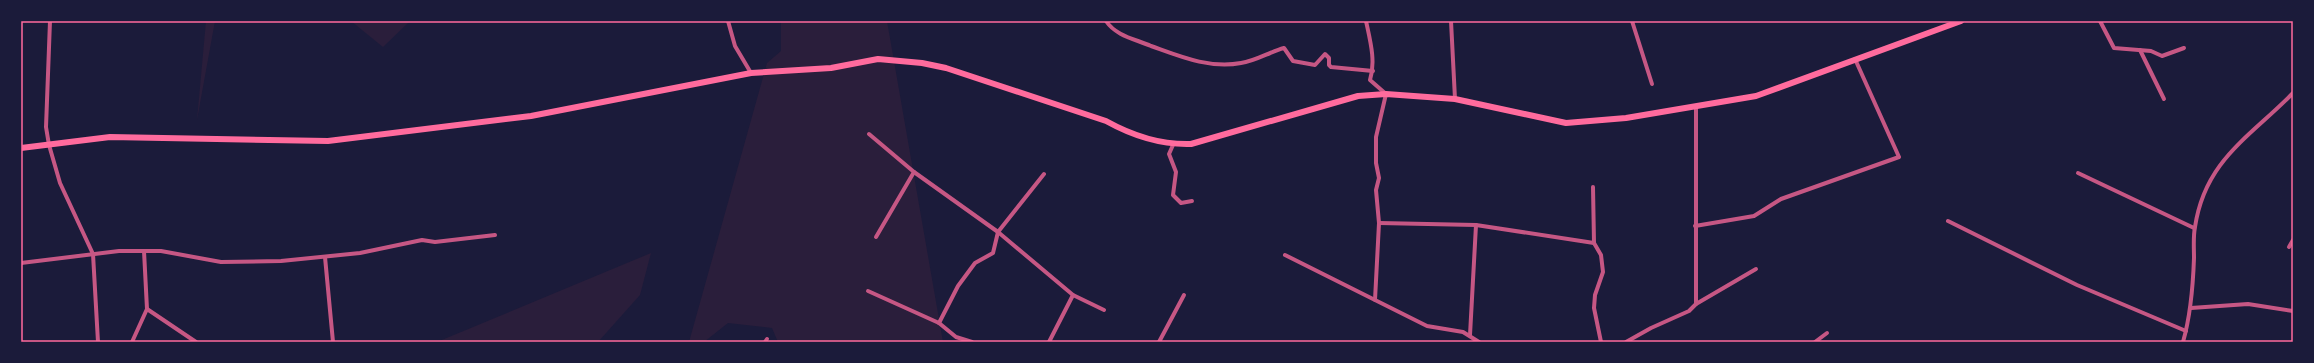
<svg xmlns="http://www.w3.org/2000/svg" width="2314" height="363" font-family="'Fira Sans',sans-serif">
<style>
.green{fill:#2a1e3b}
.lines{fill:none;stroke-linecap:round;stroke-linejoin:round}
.minor{stroke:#c65784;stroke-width:4}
.secondary{stroke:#ff6b9d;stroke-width:6}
.neatline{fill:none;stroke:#ff6b9d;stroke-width:1.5}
</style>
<rect width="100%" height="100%" fill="#1b1b3a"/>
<g class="green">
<path d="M 206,21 L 215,21 L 197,120 Z"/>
<path d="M 351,21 L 410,21 L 383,47 Z"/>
<path d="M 781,21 L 887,21 L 943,342 L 778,342 L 772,328 L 728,323 L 704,342 L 689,342 L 767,63 L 781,51 Z"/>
<path d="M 651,253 L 640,295 L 598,342 L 437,342 Z"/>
</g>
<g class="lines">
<g class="minor">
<path d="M 50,21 L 46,127 L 49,145 L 60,183 L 93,254 L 98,342"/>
<path d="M 728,21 L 735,46 L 751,73"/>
<path d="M 1106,21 C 1116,36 1135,39 1151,46 C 1179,56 1209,69 1241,63 C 1256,61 1269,52 1284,48 L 1293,61 L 1315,65 L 1325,54 L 1329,58 L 1329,65 L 1331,67 L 1373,71"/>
<path d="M 1366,21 C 1370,40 1376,61 1370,80 L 1386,94 L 1376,137 L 1376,163 L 1379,178 L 1376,190 L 1379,223 L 1375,300 L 1427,326 L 1463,332 L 1479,342"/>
<path d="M 1451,21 L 1455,99"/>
<path d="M 1632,21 L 1652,84"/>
<path d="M 2100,21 L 2114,48 L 2151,51 L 2162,56 L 2184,48"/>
<path d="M 2140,50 L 2164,99"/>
<path d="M 1696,107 L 1696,304"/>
<path d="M 869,134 L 914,172 L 998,232 L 1073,295 L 1104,310"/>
<path d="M 1173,145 L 1169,154 L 1176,172 L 1173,195 L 1181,203 L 1192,201"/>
<path d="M 2078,173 L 2194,228"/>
<path d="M 1593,187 L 1594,243 L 1601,255 L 1603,272 L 1595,295 L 1594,308 L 1601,342"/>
<path d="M 1948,221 L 2077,285 L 2186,331"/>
<path d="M 1379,223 L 1476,225 L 1594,243"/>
<path d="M 1695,226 L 1754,216 L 1781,199 L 1899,157 L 1855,59"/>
<path d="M 876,237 L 914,172"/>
<path d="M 2289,247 L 2293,240"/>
<path d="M 1285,255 L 1375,300"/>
<path d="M 325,257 L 333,342"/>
<path d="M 21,263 L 119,251 L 161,251 L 221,262 L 281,261 L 360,253 L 422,240 L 435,242 L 495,235"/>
<path d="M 868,291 L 939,323 L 956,337 L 972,342"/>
<path d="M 2191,308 L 2248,304 L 2293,311"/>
<path d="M 147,309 L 196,342"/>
<path d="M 939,323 L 958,286 L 975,263 L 993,253 L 998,232 L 1044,174"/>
<path d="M 1470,335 L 1476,225"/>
<path d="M 132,342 L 147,309 L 144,251"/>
<path d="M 765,342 L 767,339"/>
<path d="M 1049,342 L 1073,295"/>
<path d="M 1159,342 L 1184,295"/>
<path d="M 1626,342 L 1651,328 L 1689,311 L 1696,304 L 1756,269"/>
<path d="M 1815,342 L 1827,333"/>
<path d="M 2183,342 C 2191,314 2193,287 2194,258 C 2194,248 2193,237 2195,227 C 2205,160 2250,137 2293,93"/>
</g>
<path class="secondary" d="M 21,148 L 110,137 L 328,141 L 531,116 L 751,73 L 831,68 L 878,59 L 922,63 L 946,68 L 1106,121 C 1133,136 1160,145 1191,144 L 1358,96 L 1386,94 L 1455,99 L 1566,123 L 1626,118 L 1756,96 L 1961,21"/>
</g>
<rect width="2314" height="363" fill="none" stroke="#1b1b3a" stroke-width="44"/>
<rect x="22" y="22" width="2270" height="319" class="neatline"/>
</svg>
